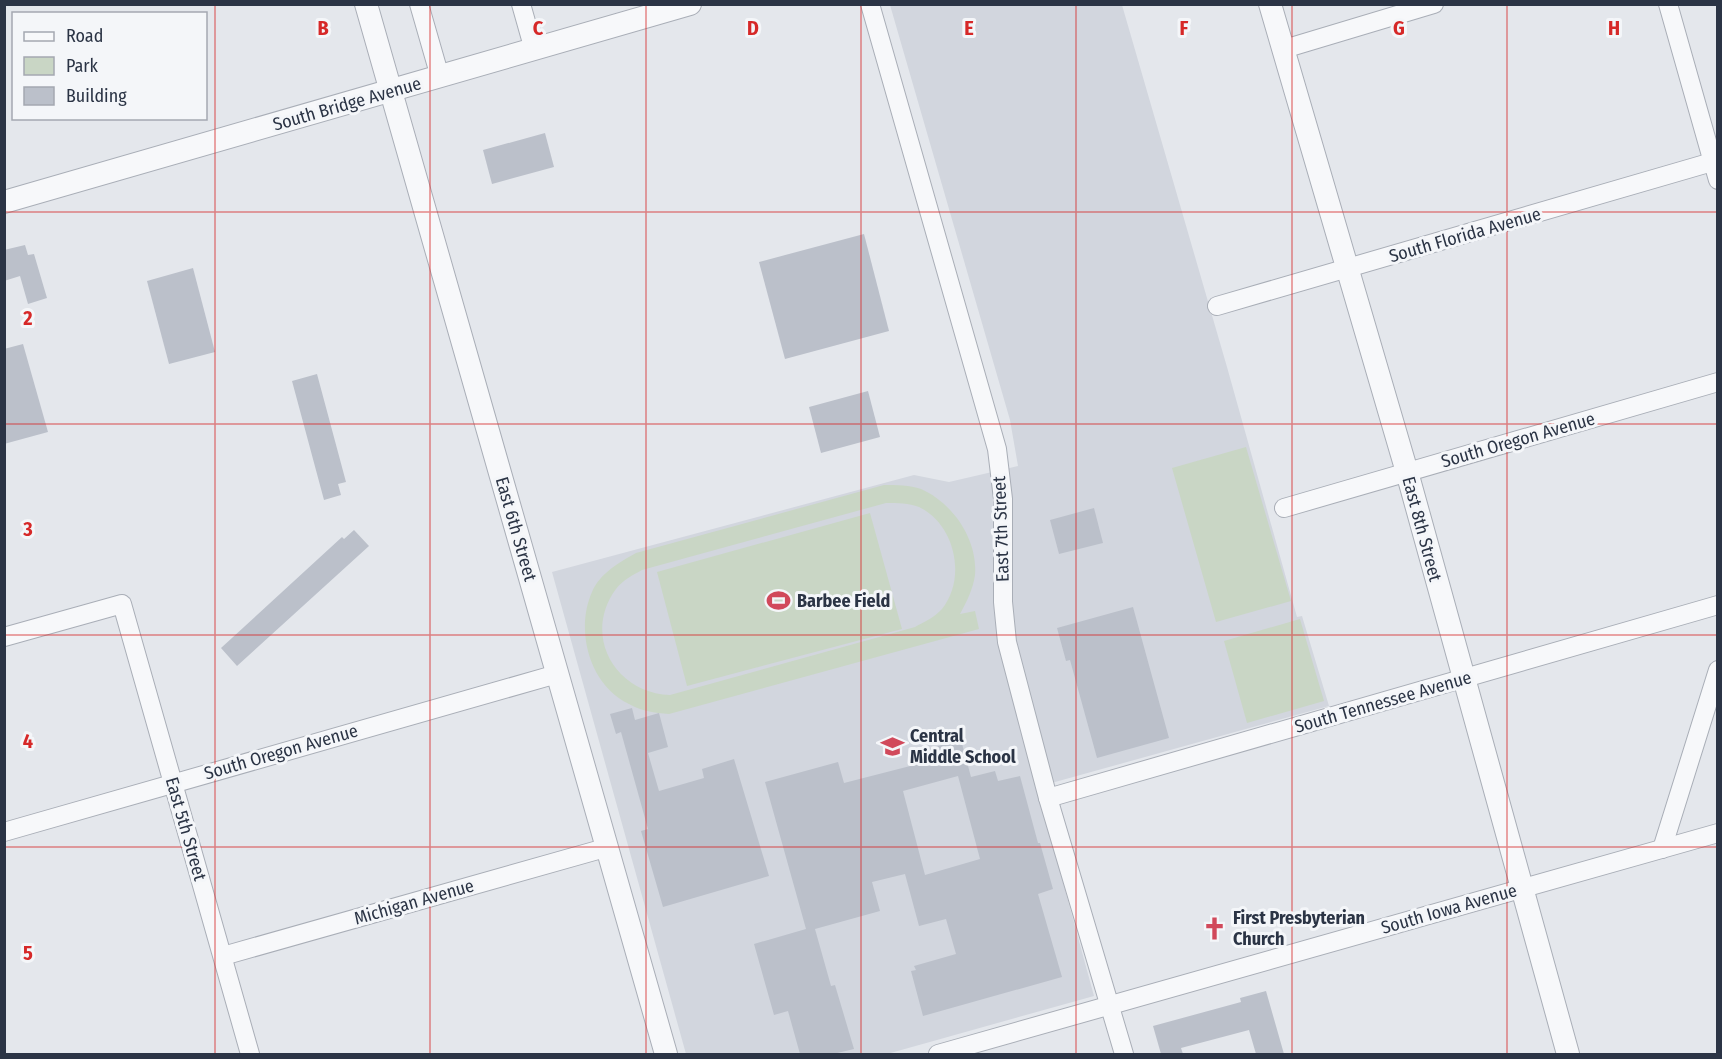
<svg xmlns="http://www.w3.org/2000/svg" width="1722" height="1059" font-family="'Fira Sans Condensed',sans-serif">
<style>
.built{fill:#d2d6de}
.green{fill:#c9d6c5;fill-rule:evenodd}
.building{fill:#bbc0ca;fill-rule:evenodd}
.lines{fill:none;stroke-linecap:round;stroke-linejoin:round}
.minor-casing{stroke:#a9aeb7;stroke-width:20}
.tertiary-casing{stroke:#a9aeb7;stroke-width:24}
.minor{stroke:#f7f8fa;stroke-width:18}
.tertiary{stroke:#f7f8fa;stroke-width:22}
.grid{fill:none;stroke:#d62828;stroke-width:1.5;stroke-opacity:0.55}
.labels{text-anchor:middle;stroke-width:6;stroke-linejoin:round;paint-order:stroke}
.street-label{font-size:18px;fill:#2b3445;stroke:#f4f6f9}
.poi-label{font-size:18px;font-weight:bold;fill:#2b3445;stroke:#f4f6f9;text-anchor:start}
.grid-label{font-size:20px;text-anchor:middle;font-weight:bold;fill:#d62828;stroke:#f4f6f9;stroke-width:6;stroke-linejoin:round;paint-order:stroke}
</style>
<rect width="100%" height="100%" fill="#e4e7ec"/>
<path class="built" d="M 890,5 L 1122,5 L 1227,367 L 1297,617 L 1302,616 L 1329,706 L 1037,787 L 1094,996 L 887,1054 L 686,1054 L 552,572 L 914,475 L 949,482 L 1018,466 L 1010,420 Z"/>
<g class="green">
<path d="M 1246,447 L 1291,601 L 1216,622 L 1172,468 Z"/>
<path d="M 884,485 C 896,485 910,485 921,489 C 953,503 978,540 975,575 C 973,589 967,601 960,614 L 975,611 L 979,629 L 669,714 C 654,713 642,711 629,704 C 589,685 575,630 592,592 C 600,573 620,562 636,553 ZM 886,503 C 897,503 909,503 919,507 C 955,524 967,578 942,609 C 935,617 924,622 915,627 L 670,695 C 615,693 582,635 616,589 C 623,580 633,575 642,570 Z"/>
<path d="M 870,513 L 902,629 L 687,686 L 657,572 Z"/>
<path d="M 1300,619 L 1324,701 L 1247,723 L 1224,641 Z"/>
</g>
<g class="building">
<path d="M 545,133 L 554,167 L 492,184 L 483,150 Z"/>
<path d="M 864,234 L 889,331 L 785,359 L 759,262 Z"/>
<path d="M 25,245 L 28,255 L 34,254 L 47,298 L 28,304 L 20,276 L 4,281 L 4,250 Z"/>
<path d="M 193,268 L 215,352 L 169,364 L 147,281 Z"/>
<path d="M 23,344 L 48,432 L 4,444 L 4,349 Z"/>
<path d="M 317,374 L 346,482 L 338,484 L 341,495 L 324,500 L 292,381 Z"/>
<path d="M 868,391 L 880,437 L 821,453 L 809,407 Z"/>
<path d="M 1094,508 L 1103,543 L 1059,554 L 1050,520 Z"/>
<path d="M 354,530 L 369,546 L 237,666 L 221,648 L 342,537 L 344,539 Z"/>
<path d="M 1133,607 L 1169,738 L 1097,758 L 1070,660 L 1066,661 L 1057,628 Z"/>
<path d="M 632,708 L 635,720 L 659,713 L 668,747 L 648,753 L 659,791 L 704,778 L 702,769 L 734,759 L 769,876 L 663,907 L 641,831 L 648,829 L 621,732 L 616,734 L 610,714 Z"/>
<path d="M 961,740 L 971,777 L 995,771 L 998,781 L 1020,776 L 1038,843 L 1040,843 L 1053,889 L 1038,894 L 1062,977 L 923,1016 L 911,971 L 916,970 L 914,966 L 956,954 L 946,919 L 919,926 L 905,874 L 872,882 L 880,911 L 815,929 L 831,986 L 835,985 L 854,1049 L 833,1054 L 800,1054 L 788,1011 L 774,1015 L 754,944 L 806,929 L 765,782 L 838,762 L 844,783 L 918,764 L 915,752 ZM 958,776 L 980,859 L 925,875 L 903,791 Z"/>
<path d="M 1266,991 L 1284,1054 L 1256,1054 L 1249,1030 L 1181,1048 L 1183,1054 L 1161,1054 L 1153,1026 L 1241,1002 L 1240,998 Z"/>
</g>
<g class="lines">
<defs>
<g id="minor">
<path d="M 419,4 L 440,77"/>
<path d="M 521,4 L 534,50"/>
<path d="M 870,4 L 997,449 L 1003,499 L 1003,602 L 1007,642 L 1048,798 L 1124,1054"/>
<path d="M 1668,4 L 1718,180"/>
<path d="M 1284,49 L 1434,4"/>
<path d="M 1217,306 L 1712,162"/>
<path d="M 1284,508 L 1718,382"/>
<path d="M 4,637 L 122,604 L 250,1054"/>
<path d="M 1048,798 L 1718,605"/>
<path d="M 4,832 L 557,674"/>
<path d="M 1662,849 L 1718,670"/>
<path d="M 223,956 L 605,848"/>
<path d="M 938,1054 L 1718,833"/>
</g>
<g id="tertiary">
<path d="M 366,4 C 465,355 564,705 666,1054"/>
<path d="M 1270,4 L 1407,472 L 1568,1054"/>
<path d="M 4,202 L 690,4"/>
</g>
</defs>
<use href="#minor" class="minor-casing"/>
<use href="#tertiary" class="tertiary-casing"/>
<use href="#minor" class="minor"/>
<use href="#tertiary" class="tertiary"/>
</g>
<path class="grid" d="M 215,4 L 215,1054M 430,4 L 430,1054M 646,4 L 646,1054M 861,4 L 861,1054M 1076,4 L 1076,1054M 1292,4 L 1292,1054M 1507,4 L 1507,1054M 4,212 L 1718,212M 4,424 L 1718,424M 4,635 L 1718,635M 4,847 L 1718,847"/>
<defs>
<symbol id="stadium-bare" viewBox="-9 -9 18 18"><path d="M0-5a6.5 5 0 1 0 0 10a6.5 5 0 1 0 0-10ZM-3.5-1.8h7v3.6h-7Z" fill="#d1495b" stroke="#f4f6f9" stroke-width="2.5" paint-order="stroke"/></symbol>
<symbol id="school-bare" viewBox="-9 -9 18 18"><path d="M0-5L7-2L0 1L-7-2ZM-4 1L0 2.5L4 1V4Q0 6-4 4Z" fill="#d1495b" stroke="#f4f6f9" stroke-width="2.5" paint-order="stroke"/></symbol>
<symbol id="church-bare" viewBox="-9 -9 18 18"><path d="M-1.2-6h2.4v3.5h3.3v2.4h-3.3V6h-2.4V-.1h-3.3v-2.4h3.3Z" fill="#d1495b" stroke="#f4f6f9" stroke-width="2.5" paint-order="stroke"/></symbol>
</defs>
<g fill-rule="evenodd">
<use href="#stadium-bare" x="762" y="584" width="33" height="33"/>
<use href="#school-bare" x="876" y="730" width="33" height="33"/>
<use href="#church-bare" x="1198" y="912" width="33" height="33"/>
</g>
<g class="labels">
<g class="street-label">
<text transform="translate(347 104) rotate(-16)" y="6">South Bridge Avenue</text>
<text transform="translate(1465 235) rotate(-16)" y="6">South Florida Avenue</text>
<text transform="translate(1518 440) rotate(-16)" y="6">South Oregon Avenue</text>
<text transform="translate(516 529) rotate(74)" y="6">East 6th Street</text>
<text transform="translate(1001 529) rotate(-92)" y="6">East 7th Street</text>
<text transform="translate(1422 529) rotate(75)" y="6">East 8th Street</text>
<text transform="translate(1383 702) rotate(-16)" y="6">South Tennessee Avenue</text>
<text transform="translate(281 752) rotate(-16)" y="6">South Oregon Avenue</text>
<text transform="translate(186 829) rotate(74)" y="6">East 5th Street</text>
<text transform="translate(414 902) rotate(-16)" y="6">Michigan Avenue</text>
<text transform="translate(1449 909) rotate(-16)" y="6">South Iowa Avenue</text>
</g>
<g class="poi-label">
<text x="797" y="607">Barbee Field</text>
<text x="910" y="742">Central<tspan x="910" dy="21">Middle School</tspan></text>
<text x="1233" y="924">First Presbyterian<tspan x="1233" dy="21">Church</tspan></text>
</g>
</g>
<g class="grid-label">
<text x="323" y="35">B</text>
<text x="538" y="35">C</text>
<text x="753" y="35">D</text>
<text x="969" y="35">E</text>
<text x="1184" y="35">F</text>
<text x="1399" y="35">G</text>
<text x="1614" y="35">H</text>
<text x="28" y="325">2</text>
<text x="28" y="536">3</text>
<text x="28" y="748">4</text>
<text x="28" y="960">5</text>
</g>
<rect width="1722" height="1059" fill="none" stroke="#2b3445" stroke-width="12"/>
<rect x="12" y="12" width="195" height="108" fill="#f4f6f9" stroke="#a4a8b1" stroke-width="1.5"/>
<rect x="24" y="32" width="30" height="9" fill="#f7f8fa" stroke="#a4a8b1" stroke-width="1.5"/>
<text x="66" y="42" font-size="18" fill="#2b3445">Road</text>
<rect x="24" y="57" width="30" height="18" fill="#c9d6c5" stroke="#a4a8b1" stroke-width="1.5"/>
<text x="66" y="72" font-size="18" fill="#2b3445">Park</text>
<rect x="24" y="87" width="30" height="18" fill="#bbc0ca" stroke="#a4a8b1" stroke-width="1.5"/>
<text x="66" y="102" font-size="18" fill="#2b3445">Building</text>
</svg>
